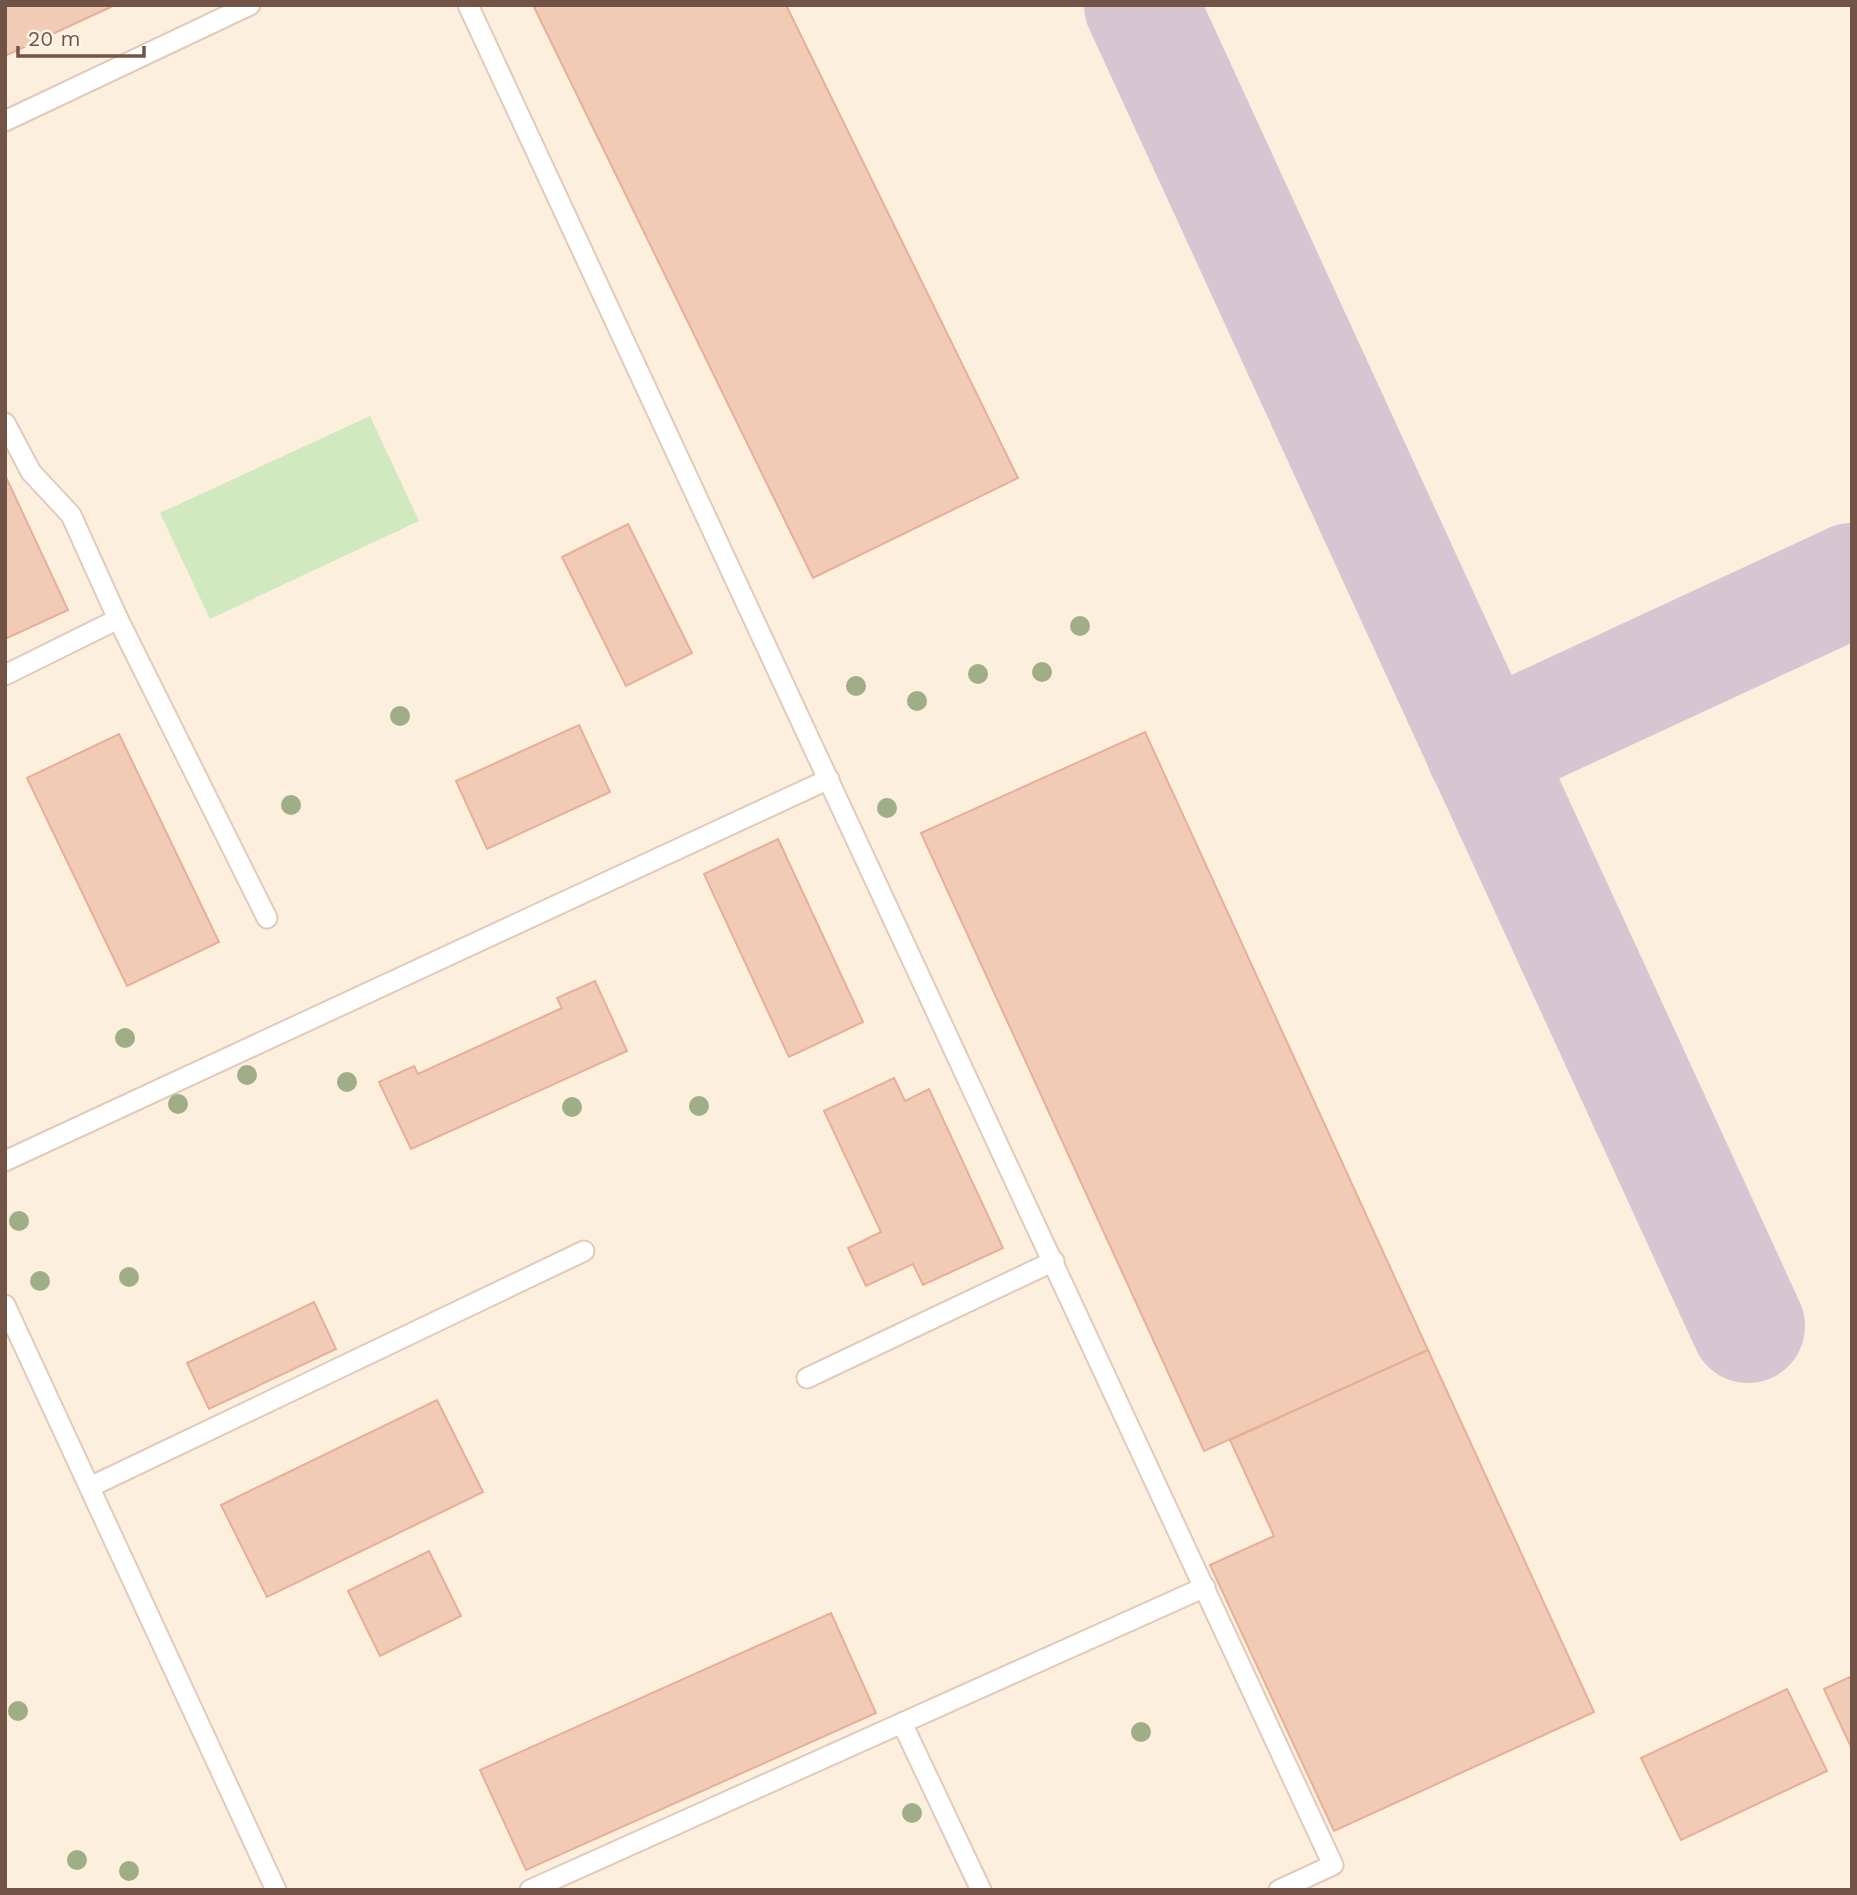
<svg xmlns="http://www.w3.org/2000/svg" width="1857" height="1895" font-family="'Work Sans',sans-serif">
<style>
.green{fill:#d1e9be}
.lines{fill:none;stroke-linecap:round;stroke-linejoin:round}
.taxiway{stroke:#d6c6d1;stroke-width:114}
.building{fill:#f2cbb6;stroke:#e5b096;stroke-width:2}
.service-casing{stroke:#e0cbbb;stroke-width:23}
.service{stroke:#fff;stroke-width:19}
.tree{fill:#9fae87}
</style>
<rect width="100%" height="100%" fill="#fcefde"/>
<path class="green" d="M 370,416 L 419,521 L 210,619 L 160,513 Z"/>
<g class="lines">
<g class="taxiway">
<path d="M 1141,5 L 1748,1326"/>
<path d="M 1483,751 L 1852,580"/>
</g>
</g>
<g class="building">
<path d="M 5,5 L 115,5 L 5,56 Z"/>
<path d="M 533,5 L 786,5 L 1018,478 L 813,578 Z"/>
<path d="M 5,475 L 68,610 L 5,639 Z"/>
<path d="M 628,524 L 692,653 L 626,686 L 562,557 Z"/>
<path d="M 579,725 L 610,792 L 487,849 L 456,781 Z"/>
<path d="M 1145,732 L 1428,1350 L 1204,1451 L 921,833 Z"/>
<path d="M 119,734 L 219,942 L 127,986 L 27,778 Z"/>
<path d="M 778,839 L 863,1022 L 789,1057 L 704,874 Z"/>
<path d="M 595,981 L 627,1051 L 411,1149 L 379,1082 L 414,1066 L 418,1074 L 562,1008 L 557,998 Z"/>
<path d="M 894,1078 L 905,1101 L 929,1089 L 1003,1248 L 923,1285 L 913,1264 L 866,1286 L 848,1248 L 881,1232 L 824,1111 Z"/>
<path d="M 314,1302 L 336,1349 L 209,1409 L 187,1363 Z"/>
<path d="M 1428,1350 L 1594,1712 L 1334,1831 L 1210,1565 L 1274,1536 L 1230,1440 Z"/>
<path d="M 437,1400 L 483,1492 L 267,1597 L 221,1505 Z"/>
<path d="M 429,1551 L 461,1616 L 380,1656 L 348,1591 Z"/>
<path d="M 831,1613 L 876,1713 L 526,1870 L 480,1770 Z"/>
<path d="M 1852,1676 L 1852,1749 L 1824,1689 Z"/>
<path d="M 1787,1689 L 1827,1771 L 1681,1840 L 1641,1758 Z"/>
</g>
<g class="lines">
<defs>
<g id="service">
<path d="M 468,5 L 1333,1865 L 1279,1890"/>
<path d="M 5,121 L 250,5"/>
<path d="M 5,423 L 31,472 L 71,515 L 118,619 L 267,918"/>
<path d="M 5,675 L 118,619"/>
<path d="M 5,1161 L 829,779"/>
<path d="M 5,1305 L 276,1890"/>
<path d="M 807,1378 L 1054,1261"/>
<path d="M 90,1487 L 584,1251"/>
<path d="M 902,1723 L 981,1890"/>
<path d="M 530,1890 L 1205,1587"/>
</g>
</defs>
<use href="#service" class="service-casing"/>
<use href="#service" class="service"/>
</g>
<g class="tree">
<circle cx="1080" cy="626" r="10"/>
<circle cx="1042" cy="672" r="10"/>
<circle cx="978" cy="674" r="10"/>
<circle cx="856" cy="686" r="10"/>
<circle cx="917" cy="701" r="10"/>
<circle cx="400" cy="716" r="10"/>
<circle cx="291" cy="805" r="10"/>
<circle cx="887" cy="808" r="10"/>
<circle cx="125" cy="1038" r="10"/>
<circle cx="247" cy="1075" r="10"/>
<circle cx="347" cy="1082" r="10"/>
<circle cx="178" cy="1104" r="10"/>
<circle cx="699" cy="1106" r="10"/>
<circle cx="572" cy="1107" r="10"/>
<circle cx="19" cy="1221" r="10"/>
<circle cx="129" cy="1277" r="10"/>
<circle cx="40" cy="1281" r="10"/>
<circle cx="18" cy="1711" r="10"/>
<circle cx="1141" cy="1732" r="10"/>
<circle cx="912" cy="1813" r="10"/>
<circle cx="77" cy="1860" r="10"/>
<circle cx="129" cy="1871" r="10"/>
</g>
<rect width="1857" height="1895" fill="none" stroke="#725447" stroke-width="14"/>
<path d="M18 46v10h126v-10" fill="none" stroke="#725447" stroke-width="3.5"/>
<text x="28" y="46" font-size="21" fill="#725447" stroke="#fff3e5" stroke-width="5" paint-order="stroke">20 m</text>
</svg>
